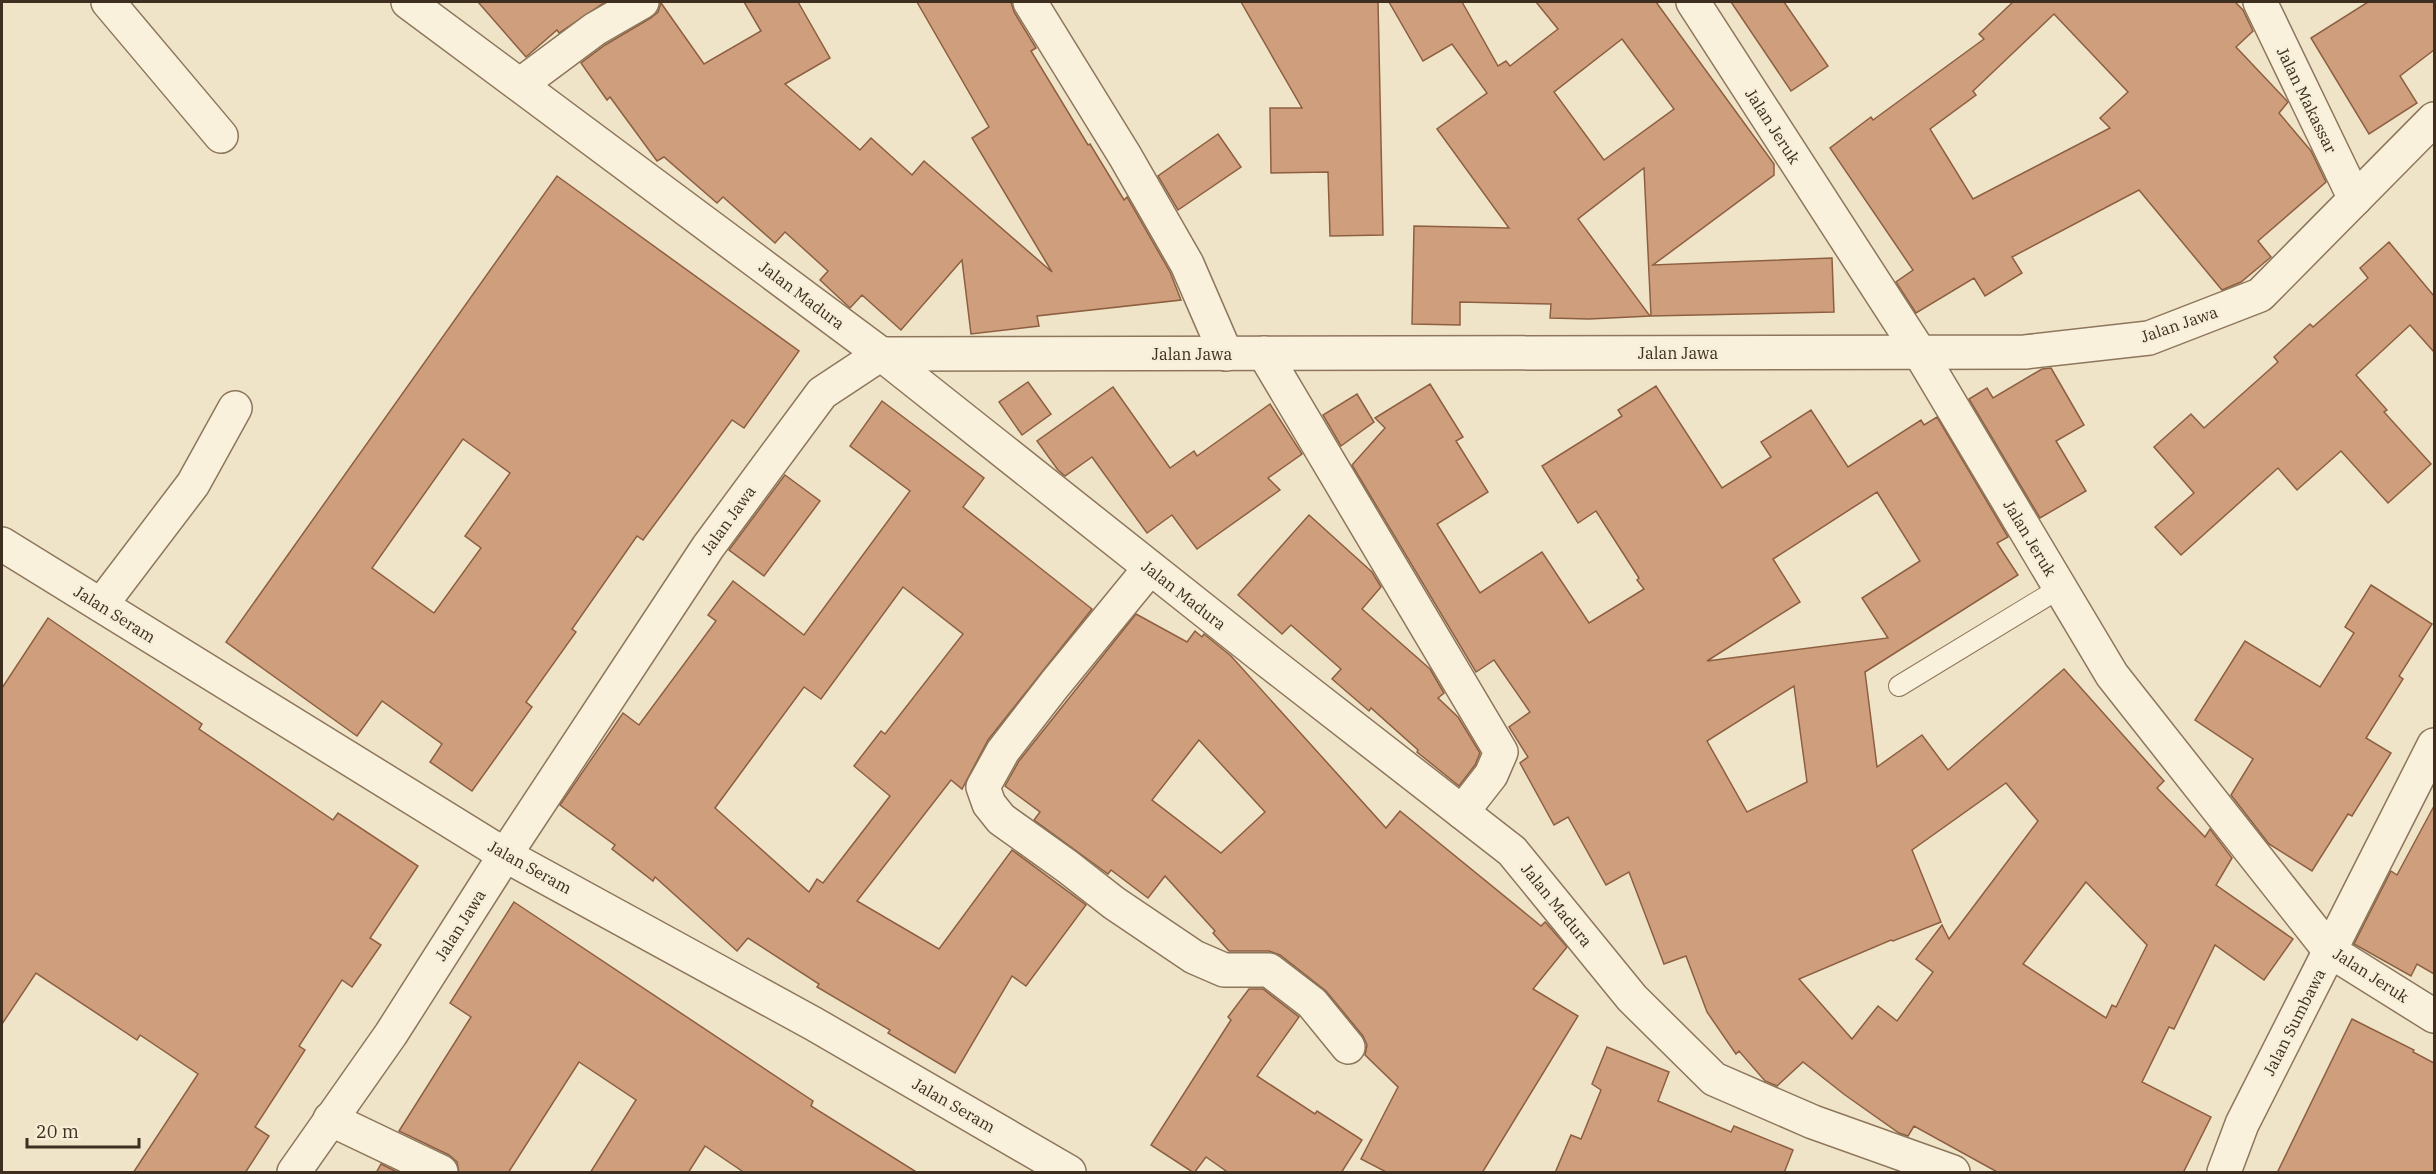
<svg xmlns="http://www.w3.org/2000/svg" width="2436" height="1174" font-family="'IBM Plex Serif',serif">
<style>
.building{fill:#cf9f7d;stroke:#8d5f41;stroke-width:1.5;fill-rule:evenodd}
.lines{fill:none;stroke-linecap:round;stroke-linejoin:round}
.service-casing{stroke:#8d765c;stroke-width:22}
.minor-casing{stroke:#8d765c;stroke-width:36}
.tertiary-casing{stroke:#8d765c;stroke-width:36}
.service{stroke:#faf1dc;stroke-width:20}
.minor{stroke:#faf1dc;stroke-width:33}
.tertiary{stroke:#faf1dc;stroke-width:33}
.labels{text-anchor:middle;stroke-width:5;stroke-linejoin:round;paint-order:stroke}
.street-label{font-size:16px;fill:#3d2e20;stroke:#f7eed8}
</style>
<rect width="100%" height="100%" fill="#f0e4c8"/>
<g class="building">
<path d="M 478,2 L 605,2 L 559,33 L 557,30 L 526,57 Z"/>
<path d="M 744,2 L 798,2 L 830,58 L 785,84 L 860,150 L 871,138 L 912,175 L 924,161 L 1052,272 L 972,138 L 989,127 L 917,2 L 1011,2 L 1014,12 L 1036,48 L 1031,51 L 1088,145 L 1090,144 L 1124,200 L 1127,197 L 1170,272 L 1181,300 L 1037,316 L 1039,326 L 971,334 L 962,260 L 901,330 L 862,295 L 850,308 L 820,280 L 828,271 L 785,232 L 775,243 L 723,197 L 717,203 L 664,157 L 657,161 L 610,97 L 607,100 L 581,63 L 605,45 L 651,18 L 658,12 L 661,3 L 704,64 L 761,31 Z"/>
<path d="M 1241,2 L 1378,2 L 1383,235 L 1330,236 L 1328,172 L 1271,173 L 1270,108 L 1302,108 Z"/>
<path d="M 1389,2 L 1462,2 L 1498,66 L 1506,61 L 1510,66 L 1558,29 L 1536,2 L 1656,2 L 1774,164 L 1774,175 L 1653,265 L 1832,258 L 1834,312 L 1651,316 L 1644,168 L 1578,219 L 1650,316 L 1589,319 L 1550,318 L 1551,304 L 1460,302 L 1460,325 L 1412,324 L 1414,226 L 1509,228 L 1437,129 L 1487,93 L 1452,44 L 1423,61 ZM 1622,39 L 1674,109 L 1604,160 L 1554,92 Z"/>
<path d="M 1731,2 L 1784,2 L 1828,66 L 1791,91 Z"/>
<path d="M 2013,2 L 2235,2 L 2243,10 L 2253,31 L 2236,47 L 2288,102 L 2279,113 L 2311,151 L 2326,182 L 2258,241 L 2271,257 L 2241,282 L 2222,290 L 2139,190 L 2012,257 L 2022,273 L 1985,296 L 1974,278 L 1916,313 L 1896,282 L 1913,270 L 1830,148 L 1871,117 L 1873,120 L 1984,39 L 1979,34 ZM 2054,14 L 2128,92 L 2100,118 L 2110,128 L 1973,199 L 1930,129 L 1976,95 L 1973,91 Z"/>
<path d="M 2368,2 L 2434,2 L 2434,50 L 2400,76 L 2417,103 L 2369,134 L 2311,38 Z"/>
<path d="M 1218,134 L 1241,167 L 1178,210 L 1158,176 Z"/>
<path d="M 557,176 L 799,351 L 744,428 L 732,420 L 643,540 L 637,536 L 572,629 L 576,632 L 526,702 L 532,707 L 472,791 L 430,762 L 442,744 L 382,701 L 357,736 L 226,642 ZM 463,439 L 510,473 L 465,536 L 481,548 L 434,613 L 372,568 Z"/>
<path d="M 2389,242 L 2434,296 L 2434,352 L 2410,325 L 2356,375 L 2387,410 L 2384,412 L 2431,464 L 2388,503 L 2341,451 L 2297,490 L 2278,468 L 2181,555 L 2155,527 L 2194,493 L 2154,447 L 2191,414 L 2204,428 L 2278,362 L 2274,357 L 2310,324 L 2313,327 L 2368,278 L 2360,268 Z"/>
<path d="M 2051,368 L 2084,425 L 2056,441 L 2086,491 L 2040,518 L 1969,399 L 1987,388 L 1993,398 L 2042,369 Z"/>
<path d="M 1028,382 L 1051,414 L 1022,435 L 999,402 Z"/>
<path d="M 1430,384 L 1463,437 L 1456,441 L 1488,492 L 1437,524 L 1480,593 L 1542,552 L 1589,623 L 1644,589 L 1637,580 L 1639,578 L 1596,511 L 1578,523 L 1542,466 L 1622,416 L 1618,410 L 1656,386 L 1722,488 L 1771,457 L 1761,442 L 1811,410 L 1848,467 L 1921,420 L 1924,425 L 1937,417 L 2008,537 L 1997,543 L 2018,575 L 1865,672 L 1877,767 L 1922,735 L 1948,770 L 2064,669 L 2164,781 L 2157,788 L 2205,837 L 2210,829 L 2232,858 L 2216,885 L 2293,939 L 2264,980 L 2215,945 L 2174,1029 L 2169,1027 L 2142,1082 L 2211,1117 L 2183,1173 L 1999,1173 L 1914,1126 L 1908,1136 L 1899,1133 L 1845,1095 L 1803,1062 L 1777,1086 L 1765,1081 L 1739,1051 L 1736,1054 L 1707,1012 L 1686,956 L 1664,964 L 1629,872 L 1606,885 L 1568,817 L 1554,825 L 1520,763 L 1528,757 L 1509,727 L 1530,712 L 1494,660 L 1476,672 L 1352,465 L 1385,428 L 1375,418 ZM 1877,492 L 1920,561 L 1862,598 L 1888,638 L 1707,661 L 1800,602 L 1773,559 ZM 1794,686 L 1807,782 L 1747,812 L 1707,741 ZM 2006,783 L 2038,821 L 1949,939 L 1942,925 L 1916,959 L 1933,972 L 1897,1021 L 1878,1006 L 1852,1039 L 1799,979 L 1891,940 L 1893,941 L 1941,922 L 1912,850 ZM 2086,882 L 2147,945 L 2116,1007 L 2112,1005 L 2106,1018 L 2023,964 Z"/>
<path d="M 1113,387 L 1170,468 L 1194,451 L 1197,456 L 1270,404 L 1302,454 L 1268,478 L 1280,490 L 1197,549 L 1172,515 L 1147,533 L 1092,457 L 1065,476 L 1058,470 L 1037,441 Z"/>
<path d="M 1357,394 L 1374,422 L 1341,446 L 1323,415 Z"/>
<path d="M 882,401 L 984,478 L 963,507 L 1092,609 L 988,740 L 962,789 L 951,780 L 857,901 L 939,949 L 1012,850 L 1086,905 L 1026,986 L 1012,976 L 955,1073 L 888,1033 L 890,1030 L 817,987 L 819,984 L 748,938 L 737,951 L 655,877 L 653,881 L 612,849 L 615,845 L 560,805 L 623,713 L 639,725 L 716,621 L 708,615 L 733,581 L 804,635 L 910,491 L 850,446 ZM 903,587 L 963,634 L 885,734 L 881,731 L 854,766 L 890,796 L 823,883 L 817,879 L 809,892 L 715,808 L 804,687 L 821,699 Z"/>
<path d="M 785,475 L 820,501 L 764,576 L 729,550 Z"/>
<path d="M 1309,515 L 1372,572 L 1381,587 L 1362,609 L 1430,669 L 1444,693 L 1438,698 L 1458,717 L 1480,753 L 1475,765 L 1459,786 L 1417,752 L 1418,750 L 1371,708 L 1369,711 L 1332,679 L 1341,669 L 1291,625 L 1282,634 L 1238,595 Z"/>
<path d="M 2371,585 L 2432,624 L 2399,676 L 2403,679 L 2366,738 L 2391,753 L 2352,816 L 2348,814 L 2312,871 L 2269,844 L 2231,795 L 2253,759 L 2195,720 L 2245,641 L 2320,687 L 2354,633 L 2345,627 Z"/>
<path d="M 1136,614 L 1187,642 L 1195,631 L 1202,637 L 1204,634 L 1231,656 L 1386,828 L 1400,811 L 1541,926 L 1545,922 L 1547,924 L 1567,947 L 1533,989 L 1578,1016 L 1482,1173 L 1388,1173 L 1361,1159 L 1398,1087 L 1365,1055 L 1367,1045 L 1363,1036 L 1326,991 L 1280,955 L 1269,951 L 1229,951 L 1213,933 L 1215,931 L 1165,876 L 1148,898 L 1111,870 L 1108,874 L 1034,820 L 1040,812 L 1005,786 L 1019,761 ZM 1199,740 L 1265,812 L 1221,853 L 1152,800 Z"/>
<path d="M 48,618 L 202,724 L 199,729 L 333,820 L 338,813 L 418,866 L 370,938 L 381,945 L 352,987 L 342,980 L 299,1046 L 305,1050 L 255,1127 L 269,1136 L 245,1173 L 133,1173 L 198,1074 L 140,1035 L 137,1040 L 36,973 L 2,1024 L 2,688 Z"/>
<path d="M 2434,806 L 2434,974 L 2417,964 L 2411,976 L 2354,944 L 2391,871 L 2397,875 Z"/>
<path d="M 514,902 L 813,1101 L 811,1106 L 918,1173 L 745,1173 L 705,1146 L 688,1173 L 590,1173 L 636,1100 L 579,1062 L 508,1173 L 459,1173 L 457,1162 L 449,1155 L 399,1131 L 471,1017 L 450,1003 Z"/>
<path d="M 1249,989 L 1263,989 L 1299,1017 L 1257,1076 L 1315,1114 L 1317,1111 L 1362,1140 L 1341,1173 L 1229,1173 L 1206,1157 L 1194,1173 L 1151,1145 L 1231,1020 L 1228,1017 Z"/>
<path d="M 2352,1019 L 2414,1050 L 2413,1052 L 2434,1063 L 2434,1173 L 2277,1173 Z"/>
<path d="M 1607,1047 L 1669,1072 L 1658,1101 L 1731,1132 L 1734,1126 L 1793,1150 L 1784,1173 L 1555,1173 L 1571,1135 L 1581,1139 L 1601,1090 L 1592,1084 Z"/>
<path d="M 381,1164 L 399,1173 L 376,1173 Z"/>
</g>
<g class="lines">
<defs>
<path id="service" d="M 1899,686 L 2060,588"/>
<g id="minor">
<path d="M 108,2 L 221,136"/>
<path d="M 408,2 L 881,354 L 1268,661 L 1512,851 L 1632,998 L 1714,1079 L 1813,1122 L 1953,1172"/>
<path d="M 1030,2 L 1125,156 L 1187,264 L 1226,354"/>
<path d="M 1693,2 L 1920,353 L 2112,675 L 2330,951 L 2434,1016"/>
<path d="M 2260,2 L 2355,199"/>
<path d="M 521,84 L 595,29 L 642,2"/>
<path d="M 1264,353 L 1501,752 L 1491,775 L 1462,812"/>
<path d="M 2,544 L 505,855 L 814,1024 L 1069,1172"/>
<path d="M 1150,568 L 1055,684 L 1003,751 L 983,787 L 989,804 L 1001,819 L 1068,867 L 1114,903 L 1194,957 L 1224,970 L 1269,970 L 1312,1003 L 1348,1047"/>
<path d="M 101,605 L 193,484 L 235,408"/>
<path d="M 330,1119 L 441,1172"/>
<path d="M 2224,1172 L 2242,1124 L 2434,745"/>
</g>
<path id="tertiary" d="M 294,1172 L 391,1034 L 505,855 L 708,547 L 822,393 L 881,354 L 2025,352 L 2149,338 L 2260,295 L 2434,119"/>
</defs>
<use href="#service" class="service-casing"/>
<use href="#minor" class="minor-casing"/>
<use href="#tertiary" class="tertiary-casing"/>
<use href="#service" class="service"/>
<use href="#minor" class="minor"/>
<use href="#tertiary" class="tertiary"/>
</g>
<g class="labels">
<g class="street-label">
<text transform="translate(2307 100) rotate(64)" y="6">Jalan Makassar</text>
<text transform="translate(1773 126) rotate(57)" y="6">Jalan Jeruk</text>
<text transform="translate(802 295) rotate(37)" y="6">Jalan Madura</text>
<text transform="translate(2179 324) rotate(-19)" y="6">Jalan Jawa</text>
<text x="1678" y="359">Jalan Jawa</text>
<text x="1192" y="360">Jalan Jawa</text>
<text transform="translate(728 520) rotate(-54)" y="6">Jalan Jawa</text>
<text transform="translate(2030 538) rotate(59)" y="6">Jalan Jeruk</text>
<text transform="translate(1184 595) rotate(38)" y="6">Jalan Madura</text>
<text transform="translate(115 614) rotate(32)" y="6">Jalan Seram</text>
<text transform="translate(530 867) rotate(29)" y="6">Jalan Seram</text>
<text transform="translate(1557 905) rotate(51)" y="6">Jalan Madura</text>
<text transform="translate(460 925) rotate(-58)" y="6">Jalan Jawa</text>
<text transform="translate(2371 975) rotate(33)" y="6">Jalan Jeruk</text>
<text transform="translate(2294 1022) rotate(-63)" y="6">Jalan Sumbawa</text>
<text transform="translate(954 1105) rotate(30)" y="6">Jalan Seram</text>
</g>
</g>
<rect width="2436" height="1174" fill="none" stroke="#3d2e20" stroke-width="6"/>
<path d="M27 1138v9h112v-9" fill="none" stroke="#3d2e20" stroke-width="3"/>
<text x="36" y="1138" font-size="18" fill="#3d2e20" stroke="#f7eed8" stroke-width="4.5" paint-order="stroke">20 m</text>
</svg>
